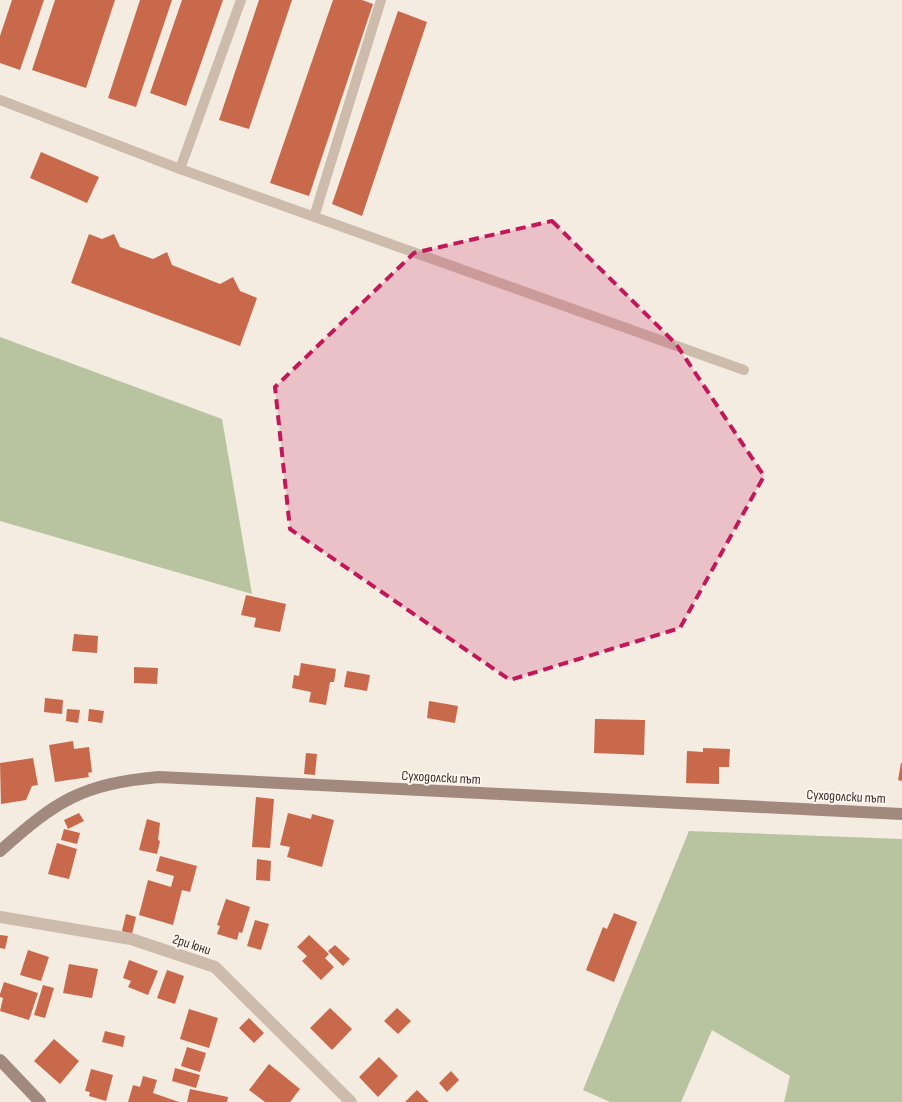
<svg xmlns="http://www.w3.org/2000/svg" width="902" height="1102" font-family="'Sofia Sans Condensed',sans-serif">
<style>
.green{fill:#b8c4a0}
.building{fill:#c8694b}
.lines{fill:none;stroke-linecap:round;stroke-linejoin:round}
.lane{stroke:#cdbbac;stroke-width:10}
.street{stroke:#cdbbac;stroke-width:12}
.secondary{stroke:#a18a7d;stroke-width:12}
.marked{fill:#c2185b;fill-opacity:0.2;stroke:#c2185b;stroke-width:4;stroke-dasharray:10 6;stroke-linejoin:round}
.labels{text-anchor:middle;stroke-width:4;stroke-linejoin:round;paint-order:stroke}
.street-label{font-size:14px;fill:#3b302b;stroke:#fbf5ee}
</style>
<rect width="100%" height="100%" fill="#f4ebe1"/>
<g class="green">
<path d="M 0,337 L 222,419 L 252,594 L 0,521 Z"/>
<path d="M 689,831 L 902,839 L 902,1102 L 784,1102 L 790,1076 L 712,1030 L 681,1102 L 610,1102 L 583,1090 Z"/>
</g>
<g class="building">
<path d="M 12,0 L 44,0 L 20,70 L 0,63 L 0,36 Z"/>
<path d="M 55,0 L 115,0 L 86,88 L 32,70 Z"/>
<path d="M 140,0 L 172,0 L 136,107 L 108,98 Z"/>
<path d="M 182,0 L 223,0 L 186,106 L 150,93 Z"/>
<path d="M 259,0 L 292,0 L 249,129 L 219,120 Z"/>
<path d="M 333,0 L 362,0 L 373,4 L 309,196 L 270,183 Z"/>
<path d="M 398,11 L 427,22 L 362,216 L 332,204 Z"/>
<path d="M 41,152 L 99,177 L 87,203 L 30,178 Z"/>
<path d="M 89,234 L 102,239 L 114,234 L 120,247 L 153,259 L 167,252 L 172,265 L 220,284 L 233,277 L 240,291 L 257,298 L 240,346 L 71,283 Z"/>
<path d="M 246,595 L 286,604 L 280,632 L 254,627 L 256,618 L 241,615 Z"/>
<path d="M 74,634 L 98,636 L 97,653 L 72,651 Z"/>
<path d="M 301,663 L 336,669 L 334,682 L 330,682 L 326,705 L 309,702 L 311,692 L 292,688 L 294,675 L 299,676 Z"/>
<path d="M 134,667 L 158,668 L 157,684 L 134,683 Z"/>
<path d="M 347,671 L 370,675 L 367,691 L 344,687 Z"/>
<path d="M 45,698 L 63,700 L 62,714 L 44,712 Z"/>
<path d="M 429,701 L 458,706 L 455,723 L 427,718 Z"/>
<path d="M 67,709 L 80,710 L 78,723 L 66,721 Z"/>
<path d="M 89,709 L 104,711 L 102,723 L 88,721 Z"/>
<path d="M 595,719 L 645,720 L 644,755 L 594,753 Z"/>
<path d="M 73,741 L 74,749 L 89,747 L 92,772 L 88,773 L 89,777 L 55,782 L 49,745 Z"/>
<path d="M 703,748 L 730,749 L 729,767 L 719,767 L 719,784 L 686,783 L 687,751 L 703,752 Z"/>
<path d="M 306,753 L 317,754 L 315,775 L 304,774 Z"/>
<path d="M 33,758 L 38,785 L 32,786 L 26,800 L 1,804 L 0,763 Z"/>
<path d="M 901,763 L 902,763 L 902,781 L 898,780 Z"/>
<path d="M 256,797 L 274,799 L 270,848 L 252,847 Z"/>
<path d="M 79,813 L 84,821 L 68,829 L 64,820 Z"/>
<path d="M 288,813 L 311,819 L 312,814 L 334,820 L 322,867 L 287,857 L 290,847 L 280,845 Z"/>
<path d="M 147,819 L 160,823 L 158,840 L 160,841 L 157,854 L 139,850 Z"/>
<path d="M 64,829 L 80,833 L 77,844 L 61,840 Z"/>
<path d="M 57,843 L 77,849 L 69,879 L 48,874 Z"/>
<path d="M 160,856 L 197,866 L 190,892 L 182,890 L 173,925 L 139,915 L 148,880 L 171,887 L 174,876 L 156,871 Z"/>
<path d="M 257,859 L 271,861 L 270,881 L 256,880 Z"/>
<path d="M 226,899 L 250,907 L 242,933 L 239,932 L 237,940 L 217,934 L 220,926 L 217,925 Z"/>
<path d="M 614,913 L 637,922 L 614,982 L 586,970 L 603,927 L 607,929 Z"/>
<path d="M 126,914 L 136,917 L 132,934 L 122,931 Z"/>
<path d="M 255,920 L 269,924 L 261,950 L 247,946 Z"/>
<path d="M 0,935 L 8,936 L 5,949 L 0,948 Z"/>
<path d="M 309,935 L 329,954 L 325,958 L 334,967 L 321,980 L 302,961 L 307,956 L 297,947 Z"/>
<path d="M 335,945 L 350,959 L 343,966 L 328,951 Z"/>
<path d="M 28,950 L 49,957 L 41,981 L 20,975 Z"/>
<path d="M 129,960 L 158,971 L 148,995 L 128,987 L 131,981 L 123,978 Z"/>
<path d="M 69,964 L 98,969 L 92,998 L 63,993 Z"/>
<path d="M 167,970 L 184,976 L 175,1004 L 157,998 Z"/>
<path d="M 4,982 L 38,993 L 29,1020 L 0,1011 L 3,998 L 0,997 L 0,994 Z"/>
<path d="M 43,985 L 54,988 L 45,1018 L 34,1015 Z"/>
<path d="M 330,1008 L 352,1029 L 332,1050 L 310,1028 Z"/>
<path d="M 397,1008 L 411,1021 L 398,1034 L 384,1021 Z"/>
<path d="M 189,1009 L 218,1018 L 209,1048 L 180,1039 Z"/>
<path d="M 249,1018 L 264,1033 L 254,1043 L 239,1028 Z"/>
<path d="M 105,1031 L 125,1036 L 123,1047 L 102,1042 Z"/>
<path d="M 54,1039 L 79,1061 L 60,1084 L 34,1061 Z"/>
<path d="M 187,1047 L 206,1053 L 200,1072 L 181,1066 Z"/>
<path d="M 379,1057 L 398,1076 L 378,1097 L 359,1077 Z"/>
<path d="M 269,1064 L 300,1089 L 290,1102 L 265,1102 L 249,1090 Z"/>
<path d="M 175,1068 L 200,1075 L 196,1088 L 172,1081 Z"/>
<path d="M 91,1069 L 113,1075 L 106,1101 L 89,1096 L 90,1092 L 85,1091 Z"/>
<path d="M 451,1071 L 459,1080 L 447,1092 L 439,1083 Z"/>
<path d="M 143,1076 L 157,1080 L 153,1093 L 179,1102 L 128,1102 L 133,1085 L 140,1087 Z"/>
<path d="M 190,1089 L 228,1097 L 227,1102 L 187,1102 Z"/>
<path d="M 417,1090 L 429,1102 L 405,1102 Z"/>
</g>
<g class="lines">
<g class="lane">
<path d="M 0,100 L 180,169 L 744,370"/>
<path d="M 180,169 L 241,0"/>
<path d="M 314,217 L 381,0"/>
</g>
<path class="street" d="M 0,917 L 131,939 L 215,967 L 351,1102"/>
<g class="secondary">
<path d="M 0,851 C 57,800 82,784 159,777 L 902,814"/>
<path d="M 0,1060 L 40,1102"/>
</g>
</g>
<path class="marked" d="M 552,221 L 676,344 L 764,476 L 680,628 L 510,680 L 290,529 L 275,387 L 414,253 Z"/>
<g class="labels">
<g class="street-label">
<text transform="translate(441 777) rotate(3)" y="5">Суходолски път</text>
<text transform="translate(846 796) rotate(3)" y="5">Суходолски път</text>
<text transform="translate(192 944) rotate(18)" y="5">2ри юни</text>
</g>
</g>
</svg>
